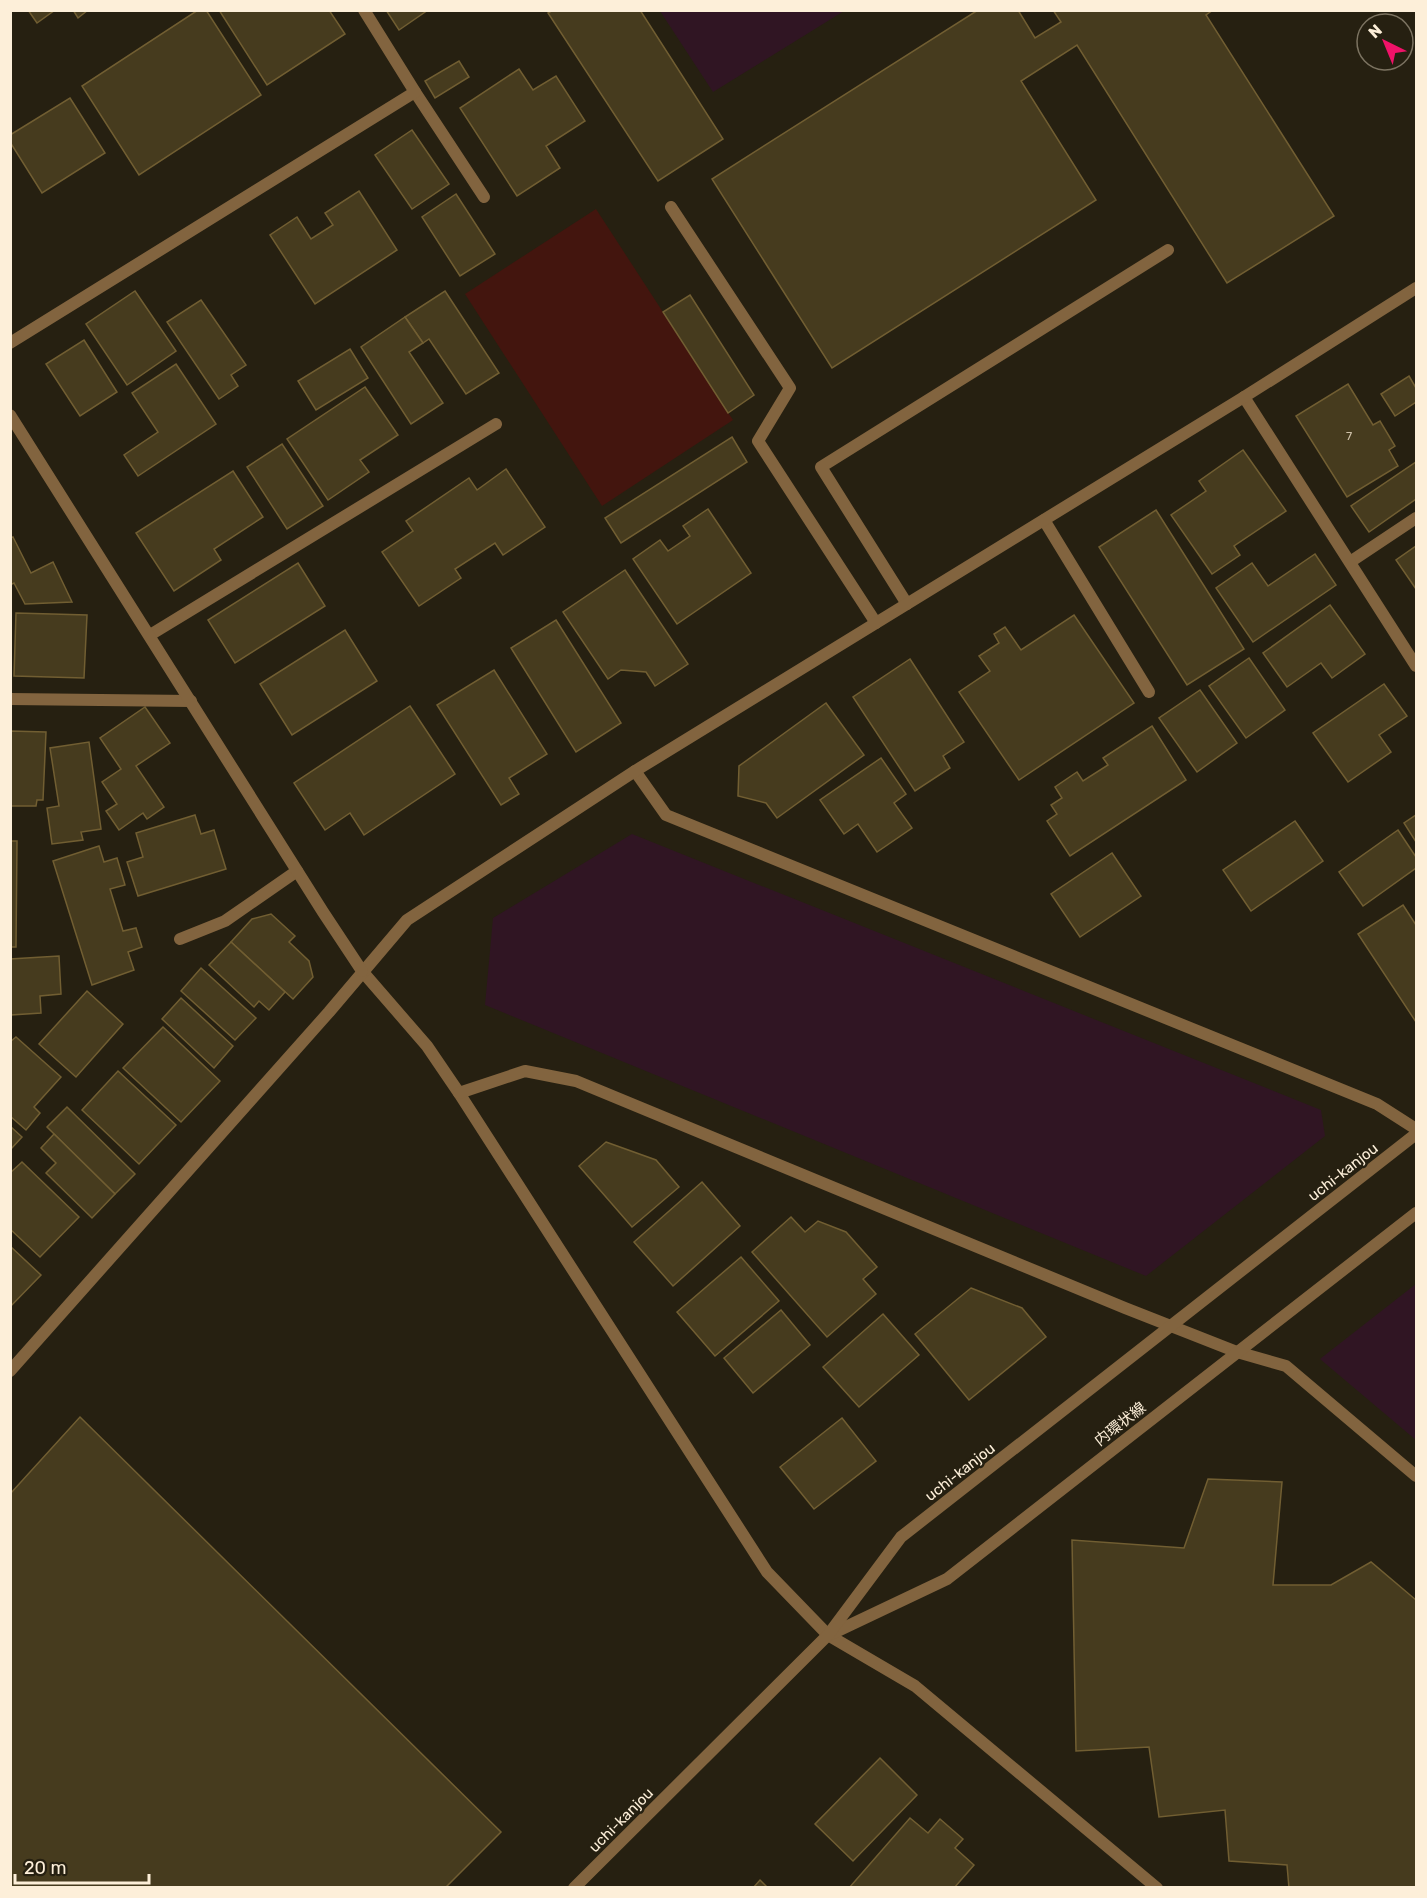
<svg xmlns="http://www.w3.org/2000/svg" width="1427" height="1898" font-family="Rubik,'Noto Sans JP',sans-serif">
<style>
.green{fill:#301523}
.water{fill:#43150e}
.building{fill:#463b1e;stroke:#715e32;stroke-width:1.5}
.lines{fill:none;stroke-linecap:round;stroke-linejoin:round}
.service{stroke:#82643f;stroke-width:12}
.minor{stroke:#82643f;stroke-width:12}
.tertiary{stroke:#82643f;stroke-width:12}
.labels{text-anchor:middle;stroke-width:5;stroke-linejoin:round;paint-order:stroke}
.number-label{font-size:12px;fill:#cfc2aa}
.street-label{font-size:15px;fill:#fdefd9;stroke:#262011}
</style>
<rect width="100%" height="100%" fill="#262011"/>
<g class="green">
<path d="M 660,11 L 844,11 L 713,92 Z"/>
<path d="M 632,834 L 1321,1110 L 1325,1136 L 1146,1276 L 485,1005 L 493,918 Z"/>
<path d="M 1416,1284 L 1416,1440 L 1320,1359 Z"/>
</g>
<path class="water" d="M 596,209 L 733,420 L 602,506 L 465,294 Z"/>
<g class="building">
<path d="M 28,10 L 55,10 L 37,23 Z"/>
<path d="M 73,10 L 88,10 L 78,18 Z"/>
<path d="M 198,10 L 206,10 L 261,95 L 139,175 L 82,86 Z"/>
<path d="M 219,10 L 329,10 L 345,34 L 267,85 Z"/>
<path d="M 386,10 L 428,10 L 399,30 Z"/>
<path d="M 553,10 L 640,10 L 723,139 L 658,181 L 548,13 Z"/>
<path d="M 978,10 L 1018,10 L 1035,38 L 1061,22 L 1053,10 L 1213,10 L 1206,15 L 1334,216 L 1227,283 L 1077,45 L 1021,81 L 1096,200 L 832,368 L 712,179 Z"/>
<path d="M 459,61 L 469,77 L 435,98 L 425,81 Z"/>
<path d="M 519,69 L 533,90 L 556,76 L 585,121 L 546,146 L 560,168 L 517,196 L 460,108 Z"/>
<path d="M 70,98 L 105,153 L 42,193 L 10,142 L 10,135 Z"/>
<path d="M 412,130 L 449,184 L 412,209 L 375,155 Z"/>
<path d="M 359,191 L 397,250 L 315,304 L 270,235 L 297,217 L 311,239 L 333,225 L 325,213 Z"/>
<path d="M 456,194 L 495,254 L 460,276 L 422,217 Z"/>
<path d="M 135,291 L 176,351 L 127,385 L 86,324 Z"/>
<path d="M 445,291 L 499,373 L 466,394 L 429,339 L 423,343 L 405,317 Z"/>
<path d="M 690,295 L 754,395 L 728,413 L 663,312 Z"/>
<path d="M 201,300 L 246,365 L 231,375 L 238,386 L 219,399 L 167,322 Z"/>
<path d="M 405,317 L 423,343 L 409,352 L 443,403 L 411,424 L 361,347 Z"/>
<path d="M 84,340 L 117,392 L 80,416 L 46,364 Z"/>
<path d="M 350,349 L 368,378 L 316,410 L 298,381 Z"/>
<path d="M 176,364 L 216,424 L 138,476 L 124,455 L 158,432 L 132,393 Z"/>
<path d="M 1409,376 L 1416,388 L 1416,402 L 1395,416 L 1381,394 Z"/>
<path d="M 1348,384 L 1373,425 L 1380,421 L 1395,446 L 1389,450 L 1398,466 L 1347,497 L 1296,416 Z"/>
<path d="M 365,387 L 398,435 L 360,460 L 369,472 L 328,500 L 287,439 Z"/>
<path d="M 732,437 L 747,462 L 621,543 L 605,518 Z"/>
<path d="M 282,444 L 323,506 L 287,529 L 247,467 Z"/>
<path d="M 1243,450 L 1286,511 L 1234,546 L 1240,555 L 1212,574 L 1171,515 L 1206,491 L 1199,481 Z"/>
<path d="M 1416,462 L 1416,499 L 1369,532 L 1351,506 Z"/>
<path d="M 506,469 L 545,527 L 503,555 L 495,543 L 455,569 L 461,578 L 419,606 L 382,552 L 413,531 L 406,521 L 469,478 L 477,490 Z"/>
<path d="M 233,471 L 263,517 L 214,549 L 221,560 L 174,591 L 136,533 Z"/>
<path d="M 708,509 L 751,573 L 677,624 L 633,559 L 660,540 L 668,551 L 690,536 L 683,526 Z"/>
<path d="M 1156,510 L 1244,649 L 1187,685 L 1099,547 Z"/>
<path d="M 13,537 L 31,573 L 53,562 L 72,602 L 25,604 L 14,583 L 10,585 L 10,538 Z"/>
<path d="M 1416,546 L 1416,589 L 1396,560 Z"/>
<path d="M 1315,554 L 1336,585 L 1253,642 L 1216,588 L 1252,563 L 1268,586 Z"/>
<path d="M 298,563 L 325,606 L 235,663 L 208,620 Z"/>
<path d="M 625,570 L 688,664 L 655,686 L 646,672 L 621,670 L 608,679 L 563,612 Z"/>
<path d="M 1330,605 L 1365,654 L 1332,678 L 1321,663 L 1287,687 L 1263,653 Z"/>
<path d="M 16,613 L 87,615 L 84,678 L 14,676 Z"/>
<path d="M 1074,615 L 1134,703 L 1019,780 L 959,692 L 990,671 L 979,656 L 999,643 L 994,634 L 1005,627 L 1021,650 Z"/>
<path d="M 556,620 L 621,723 L 576,752 L 511,648 Z"/>
<path d="M 345,630 L 377,681 L 292,735 L 260,684 Z"/>
<path d="M 1249,658 L 1285,710 L 1246,738 L 1209,686 Z"/>
<path d="M 910,659 L 964,742 L 943,756 L 950,768 L 915,791 L 853,697 Z"/>
<path d="M 494,670 L 547,754 L 509,778 L 519,794 L 501,805 L 437,705 Z"/>
<path d="M 1384,684 L 1407,716 L 1379,735 L 1391,752 L 1348,782 L 1313,733 Z"/>
<path d="M 1200,690 L 1237,743 L 1197,772 L 1159,718 Z"/>
<path d="M 826,703 L 864,755 L 777,818 L 766,803 L 738,796 L 739,766 Z"/>
<path d="M 410,706 L 455,774 L 364,835 L 350,813 L 325,830 L 294,783 Z"/>
<path d="M 145,707 L 170,743 L 136,766 L 164,807 L 147,819 L 143,813 L 119,830 L 106,811 L 117,804 L 102,782 L 121,769 L 100,738 Z"/>
<path d="M 1152,726 L 1186,780 L 1070,856 L 1047,821 L 1057,814 L 1051,805 L 1062,798 L 1055,787 L 1077,772 L 1083,781 L 1108,765 L 1103,758 Z"/>
<path d="M 10,731 L 46,732 L 43,800 L 37,800 L 36,806 L 10,806 Z"/>
<path d="M 89,742 L 101,829 L 81,832 L 83,840 L 52,844 L 47,808 L 59,806 L 50,748 Z"/>
<path d="M 881,758 L 906,794 L 894,803 L 912,828 L 877,852 L 858,824 L 844,834 L 820,800 Z"/>
<path d="M 195,815 L 201,834 L 214,830 L 226,869 L 138,896 L 127,862 L 143,857 L 136,833 Z"/>
<path d="M 1416,815 L 1416,842 L 1404,823 Z"/>
<path d="M 1295,821 L 1323,861 L 1251,911 L 1223,870 Z"/>
<path d="M 1398,830 L 1416,857 L 1416,868 L 1363,906 L 1339,872 Z"/>
<path d="M 10,841 L 17,841 L 16,947 L 10,947 Z"/>
<path d="M 99,846 L 104,862 L 117,858 L 125,885 L 110,889 L 123,931 L 136,928 L 142,947 L 128,952 L 134,970 L 92,985 L 53,861 Z"/>
<path d="M 1112,853 L 1141,896 L 1080,937 L 1051,894 Z"/>
<path d="M 1403,905 L 1416,925 L 1416,1022 L 1358,934 Z"/>
<path d="M 271,914 L 295,936 L 289,942 L 309,961 L 313,977 L 293,999 L 231,942 L 252,919 Z"/>
<path d="M 231,942 L 285,992 L 269,1010 L 259,1001 L 254,1007 L 209,965 Z"/>
<path d="M 59,956 L 61,994 L 40,996 L 41,1013 L 11,1015 L 10,1024 L 10,959 Z"/>
<path d="M 201,968 L 256,1018 L 235,1040 L 181,991 Z"/>
<path d="M 87,991 L 123,1024 L 76,1077 L 39,1044 Z"/>
<path d="M 181,998 L 233,1046 L 214,1068 L 162,1019 Z"/>
<path d="M 163,1027 L 220,1081 L 181,1122 L 123,1068 Z"/>
<path d="M 16,1037 L 61,1077 L 34,1107 L 40,1113 L 26,1130 L 10,1116 L 10,1042 Z"/>
<path d="M 118,1071 L 176,1125 L 139,1164 L 82,1110 Z"/>
<path d="M 67,1107 L 135,1174 L 115,1194 L 47,1127 Z"/>
<path d="M 10,1126 L 22,1137 L 10,1150 Z"/>
<path d="M 54,1134 L 115,1194 L 92,1218 L 46,1173 L 56,1163 L 41,1148 Z"/>
<path d="M 606,1142 L 656,1160 L 679,1187 L 632,1227 L 579,1166 Z"/>
<path d="M 22,1162 L 79,1217 L 40,1257 L 10,1229 L 10,1173 Z"/>
<path d="M 702,1182 L 740,1226 L 673,1286 L 634,1242 Z"/>
<path d="M 791,1217 L 805,1232 L 818,1221 L 846,1232 L 877,1267 L 863,1279 L 876,1294 L 827,1337 L 752,1252 Z"/>
<path d="M 10,1246 L 41,1275 L 10,1307 Z"/>
<path d="M 741,1257 L 779,1301 L 715,1356 L 677,1312 Z"/>
<path d="M 971,1288 L 1022,1308 L 1046,1337 L 969,1400 L 915,1334 Z"/>
<path d="M 781,1310 L 810,1345 L 753,1393 L 724,1358 Z"/>
<path d="M 883,1314 L 919,1355 L 859,1407 L 823,1367 Z"/>
<path d="M 80,1417 L 501,1832 L 445,1888 L 10,1888 L 10,1494 Z"/>
<path d="M 842,1418 L 876,1461 L 814,1509 L 780,1467 Z"/>
<path d="M 1208,1479 L 1282,1482 L 1273,1585 L 1331,1585 L 1371,1562 L 1416,1600 L 1416,1888 L 1289,1888 L 1287,1865 L 1229,1861 L 1225,1810 L 1159,1817 L 1149,1747 L 1076,1751 L 1072,1540 L 1184,1548 Z"/>
<path d="M 880,1758 L 917,1795 L 853,1861 L 815,1824 Z"/>
<path d="M 910,1818 L 928,1833 L 940,1819 L 963,1839 L 955,1848 L 974,1865 L 954,1888 L 849,1888 Z"/>
<path d="M 760,1880 L 768,1888 L 753,1888 Z"/>
</g>
<g class="lines">
<g class="service">
<path d="M 671,207 L 790,388 L 758,441 L 876,623"/>
<path d="M 1044,520 L 1149,692"/>
<path d="M 1350,562 L 1416,518"/>
<path d="M 907,604 L 821,467 L 1168,250"/>
<path d="M 180,939 L 225,921 L 297,871"/>
<path d="M 362,971 L 427,1046 L 459,1093 L 767,1572 L 828,1635 L 915,1686 L 1157,1888"/>
</g>
<g class="minor">
<path d="M 415,92 L 484,197"/>
<path d="M 10,343 L 415,92 L 364,10"/>
<path d="M 1244,397 L 1416,666"/>
<path d="M 150,635 L 496,424"/>
<path d="M 10,699 L 191,701"/>
<path d="M 635,771 L 666,815 L 1377,1104 L 1416,1129"/>
<path d="M 459,1093 L 525,1071 L 576,1081 L 1125,1308 L 1237,1352 L 1286,1366 L 1416,1476"/>
<path d="M 10,1371 L 329,1012 L 407,920 L 635,771 L 1244,397 L 1416,288"/>
</g>
<g class="tertiary">
<path d="M 10,415 L 323,912 L 362,971"/>
<path d="M 829,1635 L 947,1579 L 1416,1213"/>
<path d="M 574,1888 L 828,1635 L 901,1537 L 1416,1134"/>
</g>
</g>
<g class="labels">
<g class="number-label">
<text x="1349" y="440">7</text>
</g>
<g class="street-label">
<text transform="translate(1343 1172) rotate(-38)" y="5">uchi-kanjou</text>
<text transform="translate(1120 1424) rotate(-38)" y="5">内環状線</text>
<text transform="translate(960 1472) rotate(-38)" y="5">uchi-kanjou</text>
<text transform="translate(621 1820) rotate(-45)" y="5">uchi-kanjou</text>
</g>
</g>
<rect width="1427" height="1898" fill="none" stroke="#fdefd9" stroke-width="24"/>
<g transform="translate(1385 42) rotate(317)"><circle r="28" fill="#262011" stroke="#7c7361" stroke-width="1.5"/>
<path d="M0-4.5L10 22L0 15L-10 22Z" fill="#f01269"/>
<text y="-9" font-size="16" font-weight="bold" text-anchor="middle" fill="#fdefd9">N</text>
</g>
<path d="M15 1874v9h134v-9" fill="none" stroke="#fdefd9" stroke-width="3"/>
<text x="24" y="1874" font-size="18" fill="#fdefd9" stroke="#262011" stroke-width="4.5" paint-order="stroke">20 m</text>
</svg>
